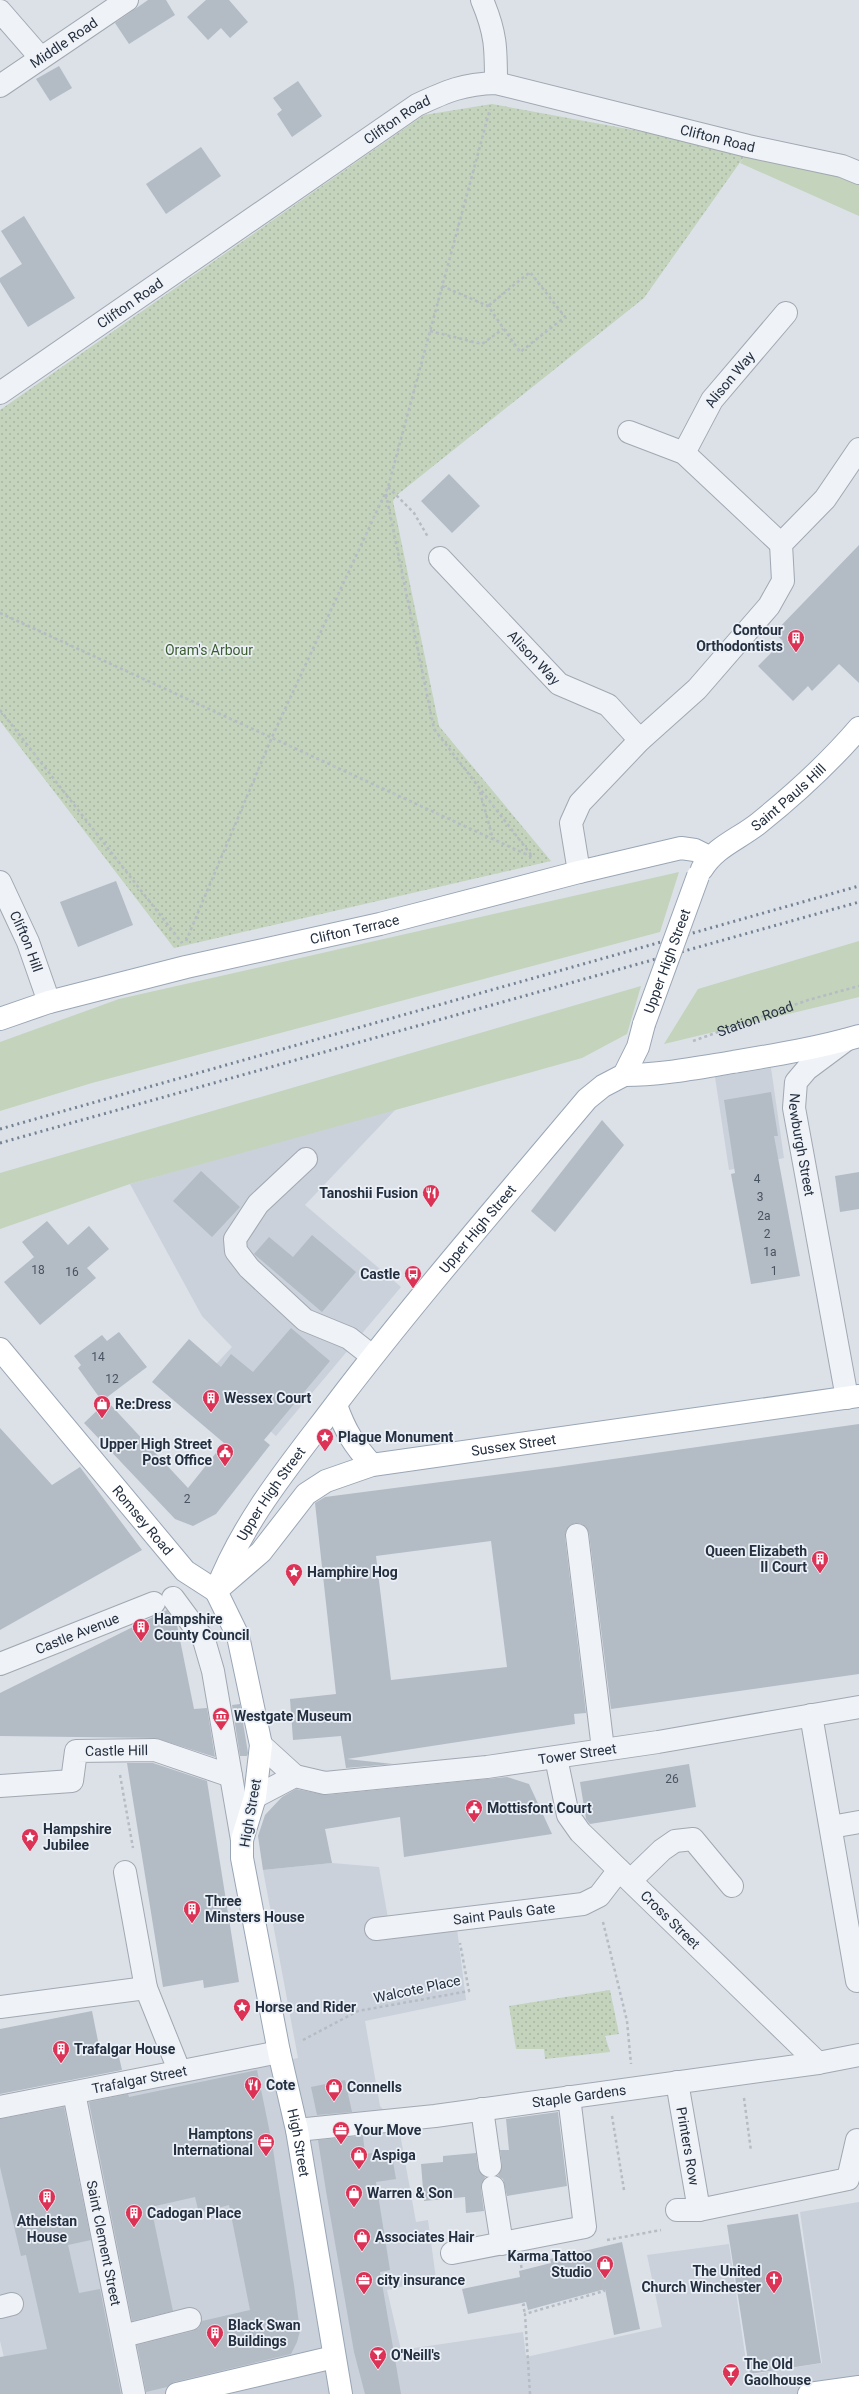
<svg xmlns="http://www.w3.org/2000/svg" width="859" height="2394" font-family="Roboto,sans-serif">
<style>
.built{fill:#cad1da}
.grass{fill:#c3d3bc}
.park{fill:url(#park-dots)}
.building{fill:#b3bbc5;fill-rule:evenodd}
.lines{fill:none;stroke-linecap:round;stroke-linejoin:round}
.minor-casing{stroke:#a1a8b2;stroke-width:24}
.major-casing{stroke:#9aa6b5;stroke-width:24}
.path{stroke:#b6bcc3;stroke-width:2.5;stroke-dasharray:3 3;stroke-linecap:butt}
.minor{stroke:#eff2f6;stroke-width:22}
.major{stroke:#fff;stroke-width:22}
.rail{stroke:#748293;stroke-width:3;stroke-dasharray:2 4;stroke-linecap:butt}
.major-bridge-casing{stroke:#9aa6b5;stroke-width:24;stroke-linecap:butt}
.major-bridge{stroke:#fff;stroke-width:22}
.labels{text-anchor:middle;stroke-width:3.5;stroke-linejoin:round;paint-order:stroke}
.number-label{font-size:12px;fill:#485361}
.street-label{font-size:14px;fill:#243040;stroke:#ebf0f6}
.poi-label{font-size:14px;font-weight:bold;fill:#243040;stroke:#ebf0f6;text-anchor:start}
.park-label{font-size:14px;fill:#3b5d30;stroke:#ebf0f6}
</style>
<defs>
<pattern id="park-dots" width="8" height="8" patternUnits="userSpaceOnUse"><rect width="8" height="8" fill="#c3d3bc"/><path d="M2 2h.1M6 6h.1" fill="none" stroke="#a7b5a3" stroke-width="1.8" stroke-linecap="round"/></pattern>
</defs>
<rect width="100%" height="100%" fill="#dce1e8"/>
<g class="built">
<path d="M 771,1068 L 784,1158 L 729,1170 L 715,1077 Z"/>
<path d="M 397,1108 L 305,1205 L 401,1287 L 276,1436 L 205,1376 L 232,1347 L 202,1316 L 130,1184 Z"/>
<path d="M 332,1863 L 379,1867 L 389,1924 L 455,1913 L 466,2000 L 365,2021 L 380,2106 L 399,2128 L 416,2222 L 428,2220 L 436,2279 L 387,2290 L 401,2350 L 523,2332 L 526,2357 L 662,2327 L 647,2255 L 729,2244 L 748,2375 L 822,2363 L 800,2212 L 859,2202 L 859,2394 L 13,2394 L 0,2341 L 0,2119 L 298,2058 L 263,1870 Z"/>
</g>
<g class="grass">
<path d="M 748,151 L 859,181 L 859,216 L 740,163 Z"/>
<path d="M 679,872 L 660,932 L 92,1083 L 0,1111 L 0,1042 L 119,999 Z"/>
<path d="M 859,941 L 859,997 L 664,1044 L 698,989 Z"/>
<path d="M 641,986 L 627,1034 L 582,1058 L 130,1184 L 0,1229 L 0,1173 Z"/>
</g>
<g class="park">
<path d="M 492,104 L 748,151 L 644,298 L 397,495 L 393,501 L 439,726 L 551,861 L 174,948 L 0,721 L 0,410 L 424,115 Z"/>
<path d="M 610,1990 L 619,2034 L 605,2036 L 610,2052 L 545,2059 L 544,2049 L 516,2049 L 509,2006 Z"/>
</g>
<g class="building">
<path d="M 148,0 L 166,0 L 175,15 L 129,44 L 115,23 Z"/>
<path d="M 206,0 L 229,0 L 248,22 L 230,38 L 221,28 L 208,40 L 187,17 Z"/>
<path d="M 59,66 L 72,88 L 50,101 L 36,79 Z"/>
<path d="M 298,81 L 322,116 L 292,137 L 277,114 L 282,110 L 273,98 Z"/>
<path d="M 201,147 L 221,176 L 166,214 L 146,184 Z"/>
<path d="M 24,216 L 75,298 L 28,327 L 0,282 L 0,278 L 22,264 L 1,231 Z"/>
<path d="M 449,474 L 480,506 L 452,533 L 421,501 Z"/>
<path d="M 859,545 L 859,683 L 839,664 L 812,691 L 808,686 L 793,701 L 758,666 L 783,641 L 774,633 Z"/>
<path d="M 116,881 L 133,925 L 78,947 L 60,902 Z"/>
<path d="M 771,1092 L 778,1136 L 774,1136 L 800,1276 L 751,1284 L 731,1174 L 735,1173 L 724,1100 Z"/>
<path d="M 602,1120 L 624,1145 L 555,1232 L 531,1211 Z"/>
<path d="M 201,1171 L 240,1207 L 212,1237 L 173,1201 Z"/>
<path d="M 859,1172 L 859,1209 L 840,1212 L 835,1176 Z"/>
<path d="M 47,1221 L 68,1245 L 89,1226 L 109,1249 L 87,1268 L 96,1278 L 40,1325 L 4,1282 L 34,1257 L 22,1242 Z"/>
<path d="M 312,1235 L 356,1272 L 322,1312 L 254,1254 L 269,1237 L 293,1257 Z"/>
<path d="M 291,1328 L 330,1361 L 264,1440 L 270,1445 L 216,1514 L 193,1526 L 175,1519 L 84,1423 L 107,1401 L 188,1488 L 224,1443 L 152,1382 L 189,1339 L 221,1367 L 231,1354 L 253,1372 Z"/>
<path d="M 119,1332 L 147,1367 L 102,1401 L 78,1368 L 81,1365 L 74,1356 L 102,1335 L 107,1341 Z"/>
<path d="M 859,1424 L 859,1674 L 611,1709 L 589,1533 L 582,1524 L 575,1523 L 566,1530 L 565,1537 L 586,1713 L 574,1714 L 575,1724 L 347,1759 L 393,1764 L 346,1768 L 341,1736 L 293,1740 L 290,1699 L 336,1694 L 315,1503 L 325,1497 L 557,1467 ZM 491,1541 L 507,1667 L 391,1680 L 376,1556 Z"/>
<path d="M 0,1428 L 52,1485 L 80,1467 L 142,1550 L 0,1630 Z"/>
<path d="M 167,1610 L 177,1625 L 194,1709 L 207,1708 L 215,1757 L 155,1738 L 0,1736 L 0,1693 Z"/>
<path d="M 240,1704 L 248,1753 L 247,1756 L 240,1756 L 232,1705 Z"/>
<path d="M 127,1763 L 153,1763 L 207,1781 L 239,1982 L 204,1988 L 203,1980 L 163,1987 Z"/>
<path d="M 689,1764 L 696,1807 L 590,1824 L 586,1819 L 580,1782 Z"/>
<path d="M 507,1777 L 529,1784 L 552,1834 L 404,1857 L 400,1817 L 325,1829 L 332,1863 L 263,1870 L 258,1836 L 265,1815 L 282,1797 L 296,1789 L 326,1795 Z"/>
<path d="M 92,2011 L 100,2051 L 117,2048 L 122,2070 L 0,2094 L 0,2029 Z"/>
<path d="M 257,2070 L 272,2143 L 294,2285 L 300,2331 L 297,2342 L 291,2354 L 174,2382 L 167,2387 L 146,2392 L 137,2345 L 193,2331 L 199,2328 L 202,2321 L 250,2310 L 229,2205 L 199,2213 L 195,2197 L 151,2207 L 173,2311 L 132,2321 L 89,2102 L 128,2094 L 129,2097 Z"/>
<path d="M 345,2080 L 352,2112 L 317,2115 L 311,2087 Z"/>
<path d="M 64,2107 L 91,2240 L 68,2245 L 79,2293 L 100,2289 L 121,2394 L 0,2394 L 0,2357 L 47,2349 L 26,2255 L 21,2256 L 0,2167 L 0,2119 Z"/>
<path d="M 558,2112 L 567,2186 L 507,2196 L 503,2179 L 498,2176 L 502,2165 L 500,2150 L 509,2150 L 506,2119 Z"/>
<path d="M 363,2136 L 365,2154 L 391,2150 L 396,2179 L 376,2182 L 390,2270 L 380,2272 L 401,2394 L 365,2394 L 354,2352 L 326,2191 L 318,2140 Z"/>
<path d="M 476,2153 L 478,2168 L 485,2177 L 481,2189 L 484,2211 L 466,2213 L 465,2197 L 424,2201 L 421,2164 L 443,2162 L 443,2156 Z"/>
<path d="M 798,2214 L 821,2363 L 750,2374 L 727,2225 Z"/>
<path d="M 622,2242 L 640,2329 L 614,2335 L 605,2289 L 528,2310 L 526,2302 L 468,2314 L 462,2289 L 520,2277 L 519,2271 L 551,2263 L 550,2259 Z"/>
</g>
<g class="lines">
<defs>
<g id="minor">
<path d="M 482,0 C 496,33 496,48 496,83"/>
<path d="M 0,11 L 40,57"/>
<path id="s2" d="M 0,86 L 127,0"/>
<path id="s3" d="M 0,393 L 417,105 C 447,91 463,84 496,83 L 748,146 L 842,166 L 859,173"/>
<path d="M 629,432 L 684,453 L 781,544"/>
<path id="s4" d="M 684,453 L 712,400 L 786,313"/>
<path id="s5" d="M 440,558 L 559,684 L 608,705 L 640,740"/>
<path d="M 579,872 L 571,823 L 580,803 L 640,740 L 697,689 L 769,606 L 783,581 L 781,544 L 825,499 L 859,449"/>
<path id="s6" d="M 0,882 L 28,942 L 49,1002"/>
<path id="s7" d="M 846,1040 L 807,1069 L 796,1082 L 794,1108 L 847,1398"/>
<path d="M 306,1159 L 258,1204 L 235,1239 L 236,1251 L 249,1268 L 305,1320 L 349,1338 L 372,1356"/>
<path d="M 577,1535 L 603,1749"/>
<path d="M 173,1598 L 204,1640 L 213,1671 L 242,1840"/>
<path id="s8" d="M 0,1664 L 154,1603"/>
<path d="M 811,1715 L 857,1981"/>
<path d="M 261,1745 L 295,1776"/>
<path id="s9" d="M 556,1758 L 568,1815 L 580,1832 L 818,2063"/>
<path id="s10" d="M 0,1786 L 72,1781 L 76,1751 L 155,1750 L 231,1776"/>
<path id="s11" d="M 255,1797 L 295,1776 L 325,1783 L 487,1767 L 658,1742 L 859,1707"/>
<path d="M 831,1827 L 859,1822"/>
<path d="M 125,1872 L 146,1988 L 179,2070"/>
<path d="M 631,1880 L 662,1850 L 675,1841 L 693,1839 L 732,1886"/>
<path id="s12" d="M 376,1929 L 583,1904 L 599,1896 L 619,1870"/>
<path d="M 0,2007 L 146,1988"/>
<path id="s13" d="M 677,2082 L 699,2210"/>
<path id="s14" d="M 74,2093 L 134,2394"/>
<path id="s15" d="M 0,2107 L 279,2052"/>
<path d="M 482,2109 L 490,2166"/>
<path id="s16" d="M 297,2130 L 435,2116 L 818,2063 L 859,2055"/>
<path d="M 493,2187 L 502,2244"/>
<path d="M 677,2210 L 699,2210 L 848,2179 L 857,2140"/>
<path d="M 452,2253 L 585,2227 L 569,2097"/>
<path d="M 0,2307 L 12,2304"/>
<path d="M 123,2336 L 190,2319"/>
</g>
<g id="major">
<path id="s17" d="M 702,869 C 715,847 739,839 759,823 C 795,794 829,763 859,728"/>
<path id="s18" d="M 0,1019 L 49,1002 L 186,967 L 380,924 L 579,872 L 681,848 L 695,850 L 709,857"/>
<path d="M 624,1075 C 661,1075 696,1068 733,1062 C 775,1055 818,1048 859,1036"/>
<path id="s19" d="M 0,1349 L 185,1571 L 216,1591"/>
<path d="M 336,1405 C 345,1431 354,1445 372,1465"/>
<path id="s20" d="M 217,1590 L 261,1552 L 306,1494 L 326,1481 L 372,1465 L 859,1396"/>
<path id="s21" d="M 216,1591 L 238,1636 L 261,1745 L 255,1797 L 242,1840 L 242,1858 L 279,2052 L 297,2130 L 341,2394"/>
<path id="s22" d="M 216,1591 C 244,1519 290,1465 336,1404 C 416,1299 503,1199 587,1099 L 603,1086 L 624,1075 L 638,1047 L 644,1024"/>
<path d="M 177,2394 L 334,2357"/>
<path d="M 809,2394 L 859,2387"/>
</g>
</defs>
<use href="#minor" class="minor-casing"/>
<use href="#major" class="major-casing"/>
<g class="path">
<path d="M 442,286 L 488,306 L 520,352 L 565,317 L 530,272 L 488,306"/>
<path d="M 430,331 L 482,344 L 503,329"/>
<path d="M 388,487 L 414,513 L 428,537"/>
<path d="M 386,494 L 434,729 L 532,856"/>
<path d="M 0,613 L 532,857"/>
<path d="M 0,710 L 182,943"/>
<path d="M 480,792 L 493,839"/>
<path d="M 186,941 L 272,737 L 388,487 L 490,109"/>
<path id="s1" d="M 693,1041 L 808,1000 L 859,986"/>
<path d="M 120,1775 L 133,1848"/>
<path d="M 603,1922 L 627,2021 L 631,2064"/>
<path d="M 303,2040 L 358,2011 L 469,1991 L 460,1943"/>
<path d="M 744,2098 L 751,2151"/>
<path d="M 612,2116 L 624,2190"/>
<path d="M 607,2240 L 661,2230"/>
<path d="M 521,2265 L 528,2303 L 523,2305 L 525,2314"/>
<path d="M 530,2394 L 525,2314 L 604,2291 L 595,2249"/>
</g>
<use href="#minor" class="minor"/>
<use href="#major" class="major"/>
<g class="rail">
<path d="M 0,1129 L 859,886"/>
<path d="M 0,1143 L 859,902"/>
</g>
<defs>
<g id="major-bridge">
<path id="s23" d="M 644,1024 L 698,876"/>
</g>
</defs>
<use href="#major-bridge" class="major-bridge-casing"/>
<use href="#major-bridge" class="major-bridge"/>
</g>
<defs>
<symbol id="building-pin" viewBox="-11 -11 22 30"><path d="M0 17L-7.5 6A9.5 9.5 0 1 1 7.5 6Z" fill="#dc3256" stroke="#ebf0f6"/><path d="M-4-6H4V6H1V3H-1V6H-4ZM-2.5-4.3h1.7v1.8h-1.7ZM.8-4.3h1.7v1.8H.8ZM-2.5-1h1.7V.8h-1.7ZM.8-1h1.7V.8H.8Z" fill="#fff"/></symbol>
<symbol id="restaurant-pin" viewBox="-11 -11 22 30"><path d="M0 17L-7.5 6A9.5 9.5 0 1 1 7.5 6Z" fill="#dc3256" stroke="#ebf0f6"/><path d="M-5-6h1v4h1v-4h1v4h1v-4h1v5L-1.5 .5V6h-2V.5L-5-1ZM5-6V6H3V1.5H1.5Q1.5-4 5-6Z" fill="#fff"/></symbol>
<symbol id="bus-pin" viewBox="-11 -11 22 30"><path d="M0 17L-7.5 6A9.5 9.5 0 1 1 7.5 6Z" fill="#dc3256" stroke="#ebf0f6"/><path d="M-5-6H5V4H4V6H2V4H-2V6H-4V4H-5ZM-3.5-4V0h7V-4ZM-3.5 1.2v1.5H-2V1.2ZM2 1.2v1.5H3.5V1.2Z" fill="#fff"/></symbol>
<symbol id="shop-pin" viewBox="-11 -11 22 30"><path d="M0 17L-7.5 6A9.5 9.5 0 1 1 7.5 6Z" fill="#dc3256" stroke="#ebf0f6"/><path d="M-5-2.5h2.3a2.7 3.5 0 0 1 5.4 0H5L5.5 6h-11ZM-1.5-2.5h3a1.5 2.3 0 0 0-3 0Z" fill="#fff"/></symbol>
<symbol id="sight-pin" viewBox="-11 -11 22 30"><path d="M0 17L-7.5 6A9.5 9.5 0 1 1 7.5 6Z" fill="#dc3256" stroke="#ebf0f6"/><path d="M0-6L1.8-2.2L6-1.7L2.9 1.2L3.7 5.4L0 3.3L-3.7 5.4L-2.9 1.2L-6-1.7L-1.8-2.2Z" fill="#fff"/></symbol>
<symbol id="civic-pin" viewBox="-11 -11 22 30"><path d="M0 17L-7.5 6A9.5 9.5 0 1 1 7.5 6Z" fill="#dc3256" stroke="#ebf0f6"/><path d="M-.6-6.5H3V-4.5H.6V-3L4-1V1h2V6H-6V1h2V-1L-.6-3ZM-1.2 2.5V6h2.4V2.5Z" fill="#fff"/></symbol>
<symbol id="museum-pin" viewBox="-11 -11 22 30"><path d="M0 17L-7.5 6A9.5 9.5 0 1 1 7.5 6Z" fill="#dc3256" stroke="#ebf0f6"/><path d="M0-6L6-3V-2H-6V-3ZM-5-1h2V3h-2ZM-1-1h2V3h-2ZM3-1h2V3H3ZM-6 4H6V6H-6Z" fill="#fff"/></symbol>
<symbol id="office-pin" viewBox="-11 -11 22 30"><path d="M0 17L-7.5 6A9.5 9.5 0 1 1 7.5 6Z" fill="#dc3256" stroke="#ebf0f6"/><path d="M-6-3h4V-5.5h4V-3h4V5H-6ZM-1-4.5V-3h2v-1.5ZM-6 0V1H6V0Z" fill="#fff"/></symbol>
<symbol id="church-pin" viewBox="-11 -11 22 30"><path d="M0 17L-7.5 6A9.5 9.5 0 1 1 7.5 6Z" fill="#dc3256" stroke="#ebf0f6"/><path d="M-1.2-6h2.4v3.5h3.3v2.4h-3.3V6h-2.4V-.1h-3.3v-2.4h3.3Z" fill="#fff"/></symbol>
<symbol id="bar-pin" viewBox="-11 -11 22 30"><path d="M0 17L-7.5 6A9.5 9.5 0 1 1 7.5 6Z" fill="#dc3256" stroke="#ebf0f6"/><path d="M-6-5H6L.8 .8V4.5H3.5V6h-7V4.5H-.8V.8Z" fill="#fff"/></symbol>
</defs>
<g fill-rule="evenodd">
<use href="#building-pin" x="786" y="628" width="20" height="27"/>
<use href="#restaurant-pin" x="421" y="1183" width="20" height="27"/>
<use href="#bus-pin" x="403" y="1264" width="20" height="27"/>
<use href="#building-pin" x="201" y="1388" width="20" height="27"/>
<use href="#shop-pin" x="92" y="1394" width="20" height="27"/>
<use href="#sight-pin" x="315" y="1427" width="20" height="27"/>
<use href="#civic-pin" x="215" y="1442" width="20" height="27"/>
<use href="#building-pin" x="810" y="1549" width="20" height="27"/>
<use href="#sight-pin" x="284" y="1562" width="20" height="27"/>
<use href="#building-pin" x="131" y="1617" width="20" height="27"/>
<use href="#museum-pin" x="211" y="1706" width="20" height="27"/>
<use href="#civic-pin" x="464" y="1798" width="20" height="27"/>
<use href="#sight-pin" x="20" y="1827" width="20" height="27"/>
<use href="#building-pin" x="182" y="1899" width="20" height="27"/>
<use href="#sight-pin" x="232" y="1997" width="20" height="27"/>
<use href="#building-pin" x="51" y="2039" width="20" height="27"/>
<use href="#restaurant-pin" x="243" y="2075" width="20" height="27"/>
<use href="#shop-pin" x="324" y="2077" width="20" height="27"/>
<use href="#office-pin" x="331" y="2120" width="20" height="27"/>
<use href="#office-pin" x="256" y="2132" width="20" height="27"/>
<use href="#shop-pin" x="349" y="2145" width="20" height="27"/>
<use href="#shop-pin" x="344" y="2183" width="20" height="27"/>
<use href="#building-pin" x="37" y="2187" width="20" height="27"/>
<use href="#building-pin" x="124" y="2203" width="20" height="27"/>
<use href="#shop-pin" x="352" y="2227" width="20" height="27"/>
<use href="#shop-pin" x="595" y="2254" width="20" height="27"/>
<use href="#church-pin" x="764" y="2269" width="20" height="27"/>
<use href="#office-pin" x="354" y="2270" width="20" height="27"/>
<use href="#building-pin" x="205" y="2323" width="20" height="27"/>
<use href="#bar-pin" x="368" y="2345" width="20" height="27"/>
<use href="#bar-pin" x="721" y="2362" width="20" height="27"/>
</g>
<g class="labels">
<g class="number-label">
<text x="757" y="1183">4</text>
<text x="760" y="1201">3</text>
<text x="764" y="1220">2a</text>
<text x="767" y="1238">2</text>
<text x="770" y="1256">1a</text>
<text x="38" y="1274">18</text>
<text x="774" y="1275">1</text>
<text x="72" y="1276">16</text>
<text x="98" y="1361">14</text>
<text x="112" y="1383">12</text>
<text x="187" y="1503">2</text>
<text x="672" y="1783">26</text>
</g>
<g class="street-label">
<text dy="5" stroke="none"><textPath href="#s2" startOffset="77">Middle Road</textPath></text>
<text dy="5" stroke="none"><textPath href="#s3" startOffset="482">Clifton Road</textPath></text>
<text dy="5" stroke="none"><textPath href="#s3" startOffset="818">Clifton Road</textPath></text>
<text dy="5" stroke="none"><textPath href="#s3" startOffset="158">Clifton Road</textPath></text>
<text dy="5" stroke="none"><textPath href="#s4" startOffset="87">Alison Way</textPath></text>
<text dy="5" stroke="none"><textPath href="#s5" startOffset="137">Alison Way</textPath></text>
<text dy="5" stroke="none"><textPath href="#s17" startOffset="113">Saint Pauls Hill</textPath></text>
<text dy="5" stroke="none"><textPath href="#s18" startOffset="366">Clifton Terrace</textPath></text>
<text dy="5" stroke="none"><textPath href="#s6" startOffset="65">Clifton Hill</textPath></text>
<text dy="5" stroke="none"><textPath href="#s23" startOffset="67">Upper High Street</textPath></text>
<text dy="5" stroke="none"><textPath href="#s1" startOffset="66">Station Road</textPath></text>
<text dy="5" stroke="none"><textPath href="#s7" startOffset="129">Newburgh Street</textPath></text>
<text dy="5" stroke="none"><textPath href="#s22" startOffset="448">Upper High Street</textPath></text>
<text dy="5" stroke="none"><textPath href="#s20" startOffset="347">Sussex Street</textPath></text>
<text dy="5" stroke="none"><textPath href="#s22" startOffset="112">Upper High Street</textPath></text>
<text dy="5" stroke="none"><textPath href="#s19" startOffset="223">Romsey Road</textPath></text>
<text dy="5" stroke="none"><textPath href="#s8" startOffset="83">Castle Avenue</textPath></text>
<text dy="5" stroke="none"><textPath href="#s10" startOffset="143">Castle Hill</textPath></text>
<text dy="5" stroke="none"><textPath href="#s11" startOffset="330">Tower Street</textPath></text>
<text transform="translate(250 1813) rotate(-80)" y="5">High Street</text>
<text dy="5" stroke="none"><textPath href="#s12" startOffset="129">Saint Pauls Gate</textPath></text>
<text dy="5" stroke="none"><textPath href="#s9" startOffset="205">Cross Street</textPath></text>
<text transform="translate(417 1989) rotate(-12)" y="5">Walcote Place</text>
<text dy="5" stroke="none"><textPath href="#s15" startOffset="142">Trafalgar Street</textPath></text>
<text dy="5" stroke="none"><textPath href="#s16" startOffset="284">Staple Gardens</textPath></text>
<text dy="5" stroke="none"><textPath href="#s21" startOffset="567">High Street</textPath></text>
<text dy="5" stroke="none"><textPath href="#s13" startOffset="65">Printers Row</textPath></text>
<text dy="5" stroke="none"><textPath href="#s14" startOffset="153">Saint Clement Street</textPath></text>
</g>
<g class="poi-label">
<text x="783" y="635" text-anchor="end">Contour<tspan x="783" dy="16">Orthodontists</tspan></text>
<text x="418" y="1198" text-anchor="end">Tanoshii Fusion</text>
<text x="400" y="1279" text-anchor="end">Castle</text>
<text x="224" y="1403">Wessex Court</text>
<text x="115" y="1409">Re:Dress</text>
<text x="338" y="1442">Plague Monument</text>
<text x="212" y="1449" text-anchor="end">Upper High Street<tspan x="212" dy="16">Post Office</tspan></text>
<text x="807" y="1556" text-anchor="end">Queen Elizabeth<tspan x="807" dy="16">II Court</tspan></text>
<text x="307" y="1577">Hamphire Hog</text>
<text x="154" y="1624">Hampshire<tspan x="154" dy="16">County Council</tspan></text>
<text x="234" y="1721">Westgate Museum</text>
<text x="487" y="1813">Mottisfont Court</text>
<text x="43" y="1834">Hampshire<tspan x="43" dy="16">Jubilee</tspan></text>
<text x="205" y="1906">Three<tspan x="205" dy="16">Minsters House</tspan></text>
<text x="255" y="2012">Horse and Rider</text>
<text x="74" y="2054">Trafalgar House</text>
<text x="266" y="2090">Cote</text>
<text x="347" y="2092">Connells</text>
<text x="354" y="2135">Your Move</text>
<text x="253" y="2139" text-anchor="end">Hamptons<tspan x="253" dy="16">International</tspan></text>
<text x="372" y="2160">Aspiga</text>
<text x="367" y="2198">Warren &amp; Son</text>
<text x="147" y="2218">Cadogan Place</text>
<text x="47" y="2226" text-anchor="middle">Athelstan<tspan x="47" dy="16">House</tspan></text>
<text x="375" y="2242">Associates Hair</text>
<text x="592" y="2261" text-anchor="end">Karma Tattoo<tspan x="592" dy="16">Studio</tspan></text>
<text x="761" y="2276" text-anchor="end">The United<tspan x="761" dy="16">Church Winchester</tspan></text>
<text x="377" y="2285">city insurance</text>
<text x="228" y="2330">Black Swan<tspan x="228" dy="16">Buildings</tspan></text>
<text x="391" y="2360">O'Neill's</text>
<text x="744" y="2369">The Old<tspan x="744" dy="16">Gaolhouse</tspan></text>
</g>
<g class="park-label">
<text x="209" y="655">Oram's Arbour</text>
</g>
</g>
</svg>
